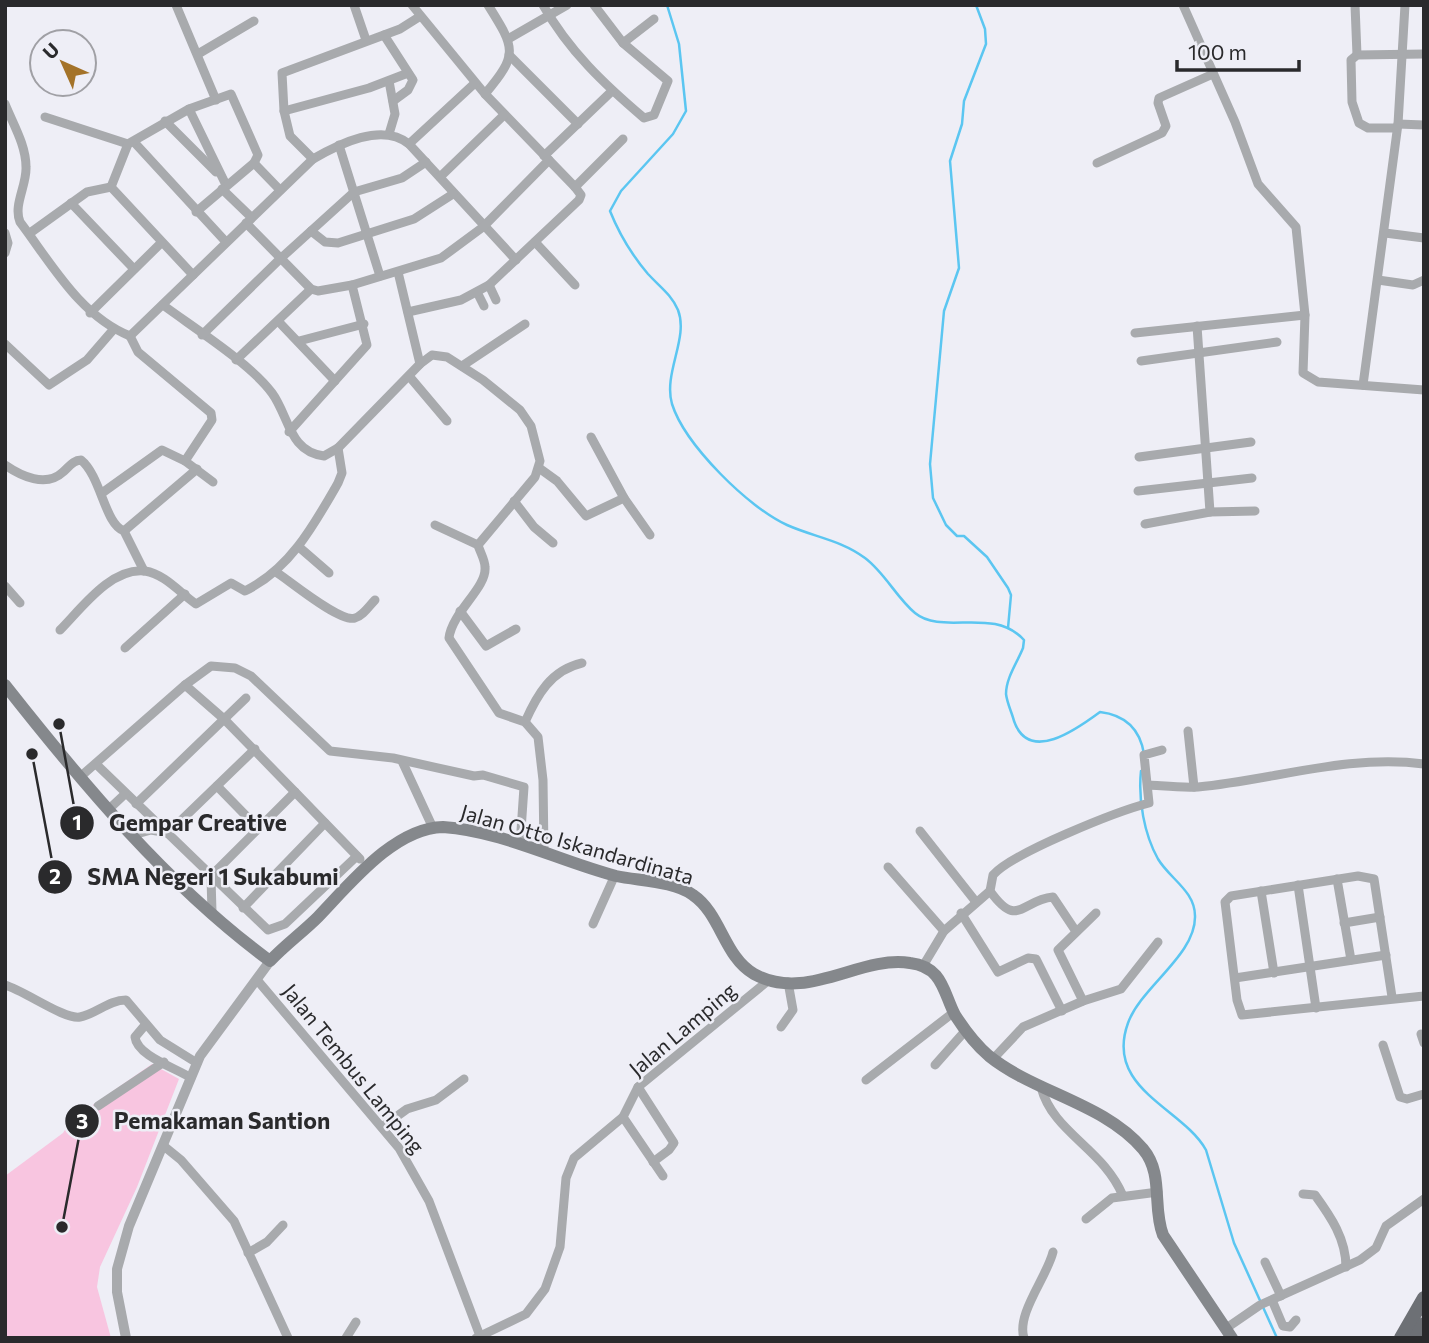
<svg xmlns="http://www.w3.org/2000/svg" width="1429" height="1343" font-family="Commissioner,sans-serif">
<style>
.green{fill:#f8c5e0}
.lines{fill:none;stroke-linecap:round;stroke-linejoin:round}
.stream{stroke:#5bc6f1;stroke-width:2.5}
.minor{stroke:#a8aaad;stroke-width:9}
.tertiary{stroke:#a8aaad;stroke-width:10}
.secondary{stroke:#85888c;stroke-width:12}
.primary{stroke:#6d7075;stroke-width:14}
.labels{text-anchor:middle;stroke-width:5;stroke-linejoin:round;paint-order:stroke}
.street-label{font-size:21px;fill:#2a2a2c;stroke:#eeeef6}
.leader{fill:none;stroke:#2a2a2c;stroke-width:2.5}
.callout-dot{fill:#2a2a2c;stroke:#eeeef6;stroke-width:2.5}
.mark-label{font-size:21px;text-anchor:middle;font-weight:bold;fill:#fff}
.callout-label{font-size:23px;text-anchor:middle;font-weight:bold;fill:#2a2a2c;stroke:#eeeef6;stroke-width:5;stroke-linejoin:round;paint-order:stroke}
</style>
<rect width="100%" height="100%" fill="#eeeef6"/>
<path class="green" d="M 152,1064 L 179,1079 L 137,1187 L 100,1267 L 97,1287 L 111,1338 L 5,1338 L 5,1176 L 63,1133 L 71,1120 Z"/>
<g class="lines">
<g class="stream">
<path d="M 667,5 L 679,44 L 686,111 L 673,134 L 621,191 L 610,211 C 620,236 631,254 648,274 C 659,286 672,295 678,310 C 689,338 663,373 672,404 C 685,445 749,508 787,525 C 814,537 841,540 865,558 C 885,573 896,597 915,613 C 943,636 993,606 1024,640 L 1023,648 C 1017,663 1006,678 1006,694 C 1007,703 1012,713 1014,721 C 1029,764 1077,729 1100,712 C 1125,715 1140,729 1144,754"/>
<path d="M 976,5 L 985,29 L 986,44 L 964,101 L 962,124 L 950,161 L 959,268 L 944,311 L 930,464 L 933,498 L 946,525 L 957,536 L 964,536 L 987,557 L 1008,588 L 1011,595 L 1008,628"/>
<path d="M 1141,771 C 1138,799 1144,834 1158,859 C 1170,879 1195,891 1195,916 C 1196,955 1141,987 1128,1023 C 1104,1089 1183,1108 1206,1150 L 1234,1243 L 1277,1338"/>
</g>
<g class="minor">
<path d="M 176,5 L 216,100"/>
<path d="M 354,5 L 366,40"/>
<path d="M 412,5 L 485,94 L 575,187"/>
<path d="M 543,5 C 569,51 604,84 644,118 L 654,115 L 668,81 L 623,43 L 594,5"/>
<path d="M 1183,5 L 1235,122 L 1258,184 L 1296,227 L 1305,315 L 1303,373 L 1318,382 L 1424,390"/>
<path d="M 1355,5 L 1357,55"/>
<path d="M 384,35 L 413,80 L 408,90 L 393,101"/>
<path d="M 508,39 L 567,5"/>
<path d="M 623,43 L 654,19"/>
<path d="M 198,54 L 254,21"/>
<path d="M 509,55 L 578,124"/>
<path d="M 389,81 L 395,114 L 389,134"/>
<path d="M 485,94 C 519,54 515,48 488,5"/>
<path d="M 5,104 C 13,124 26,145 26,167 C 27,185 13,205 20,222 C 51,263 80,316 130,336 L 313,159 C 339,144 382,122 409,144 L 516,260"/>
<path d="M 189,109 L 226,185"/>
<path d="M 284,111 L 369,88 L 408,73"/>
<path d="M 45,117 L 128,144"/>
<path d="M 165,121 L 216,172"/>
<path d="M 1398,124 L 1424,125"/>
<path d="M 1396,128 L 1368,128 L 1359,123 L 1352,102 L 1351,60 L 1357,55 L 1424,54"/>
<path d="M 134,142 L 226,242"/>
<path d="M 409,144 L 475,83"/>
<path d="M 339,145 L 380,276"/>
<path d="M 544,156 L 612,91"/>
<path d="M 313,159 L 290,136 L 284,111 L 282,73 L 400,29 L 419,17"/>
<path d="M 254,163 L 280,190"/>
<path d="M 1097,163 L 1162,133 L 1166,126 L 1158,103 L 1159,98 L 1213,74"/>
<path d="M 440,177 L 504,115"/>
<path d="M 111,187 L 128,144 L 189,109 L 231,94 L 258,155 L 254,163 L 196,212"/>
<path d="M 111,187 L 193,275"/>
<path d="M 222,189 L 251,217"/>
<path d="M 71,203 L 134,269"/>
<path d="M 246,223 L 311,289 L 318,291 L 352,285 L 441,258 L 483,227 L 549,160"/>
<path d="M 311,231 L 325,242 L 338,243 L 414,219 L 453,194"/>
<path d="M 5,233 L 8,243 L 5,253"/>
<path d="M 30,233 L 87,192 L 111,187"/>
<path d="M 1385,233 L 1424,238"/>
<path d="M 535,242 L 575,285"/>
<path d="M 1378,280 L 1413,285 L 1424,280"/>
<path d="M 489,285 L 496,300"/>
<path d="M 477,292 L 484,306"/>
<path d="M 163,305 C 194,328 251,364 272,393 C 289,416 289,452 324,456 L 338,448 L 420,364 L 398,272"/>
<path d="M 408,312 L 461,300 L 489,285 L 579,200 L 581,195 L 575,187 L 623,139"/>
<path d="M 90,313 L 161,243"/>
<path d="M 278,321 L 335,381"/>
<path d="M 1135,333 L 1305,315"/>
<path d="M 202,335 L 280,259 L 354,192 L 402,178 L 426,162"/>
<path d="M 130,336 L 138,352 L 211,413 L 212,420 L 185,461 L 213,482"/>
<path d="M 299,341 L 364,324"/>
<path d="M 5,344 L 49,385 L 87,360 L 113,330"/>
<path d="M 236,360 L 311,289"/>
<path d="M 1141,361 L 1277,342"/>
<path d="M 420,364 L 432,355 L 447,357 L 483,380 L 520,410 L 531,426 L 540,461 L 535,477 L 478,545 C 480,552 485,560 485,567 C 487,588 452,612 449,638 L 499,713 L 525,722 L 538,737 L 543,780 L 544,851"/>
<path d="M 462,366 L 525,324"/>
<path d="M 409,376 L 447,421"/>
<path d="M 1363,385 L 1398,124 L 1405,5"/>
<path d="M 289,432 L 367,345 L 352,285"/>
<path d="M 591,437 L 624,498 L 650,535"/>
<path d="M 1139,457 L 1251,442"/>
<path d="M 5,465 C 21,476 46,488 63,472 C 69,467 73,460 81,460 C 101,476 105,525 124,531 L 144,571"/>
<path d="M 539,468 L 557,481 L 586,516 L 624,498"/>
<path d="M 1138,491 L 1252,478"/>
<path d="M 102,493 L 162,450 L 185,461"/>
<path d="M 514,501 L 534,527 L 553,543"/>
<path d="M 1210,512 L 1255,511"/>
<path d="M 1145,524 L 1210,512 L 1197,326"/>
<path d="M 435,525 L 478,545"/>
<path d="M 124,531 L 197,469"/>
<path d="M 299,547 L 329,573"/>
<path d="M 276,572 C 290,581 340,623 355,618 C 363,616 369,606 375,600"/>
<path d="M 5,586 L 20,603"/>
<path d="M 460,611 L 486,646 L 516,629"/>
<path d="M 60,630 C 81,609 111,567 145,571 C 165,574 181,594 196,604 L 231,583 L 245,591 C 290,569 314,525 338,483 L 342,473 L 338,448"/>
<path d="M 125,648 L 185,594"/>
<path d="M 185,685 L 211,666 L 235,668 L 251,676 L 330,751 L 393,758 L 474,776 L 483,775 L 524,787 L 520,845"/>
<path d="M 525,722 C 537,695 551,670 582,663"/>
<path d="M 1188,731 L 1194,787"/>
<path d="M 402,761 L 433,828"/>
<path d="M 96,764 L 268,930 L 285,924 L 357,856"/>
<path d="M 80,777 L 185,685 L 224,719 L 295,792 L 211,876"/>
<path d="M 1149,785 C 1165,786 1182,788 1198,787 C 1273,780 1348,754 1424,764"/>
<path d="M 217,786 L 258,828"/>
<path d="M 295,792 L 360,859"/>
<path d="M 136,804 L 246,698"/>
<path d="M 109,809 L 125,794"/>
<path d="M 920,831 L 976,902"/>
<path d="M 133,835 L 151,830 L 168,833 L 255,749"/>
<path d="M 888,867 L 944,931"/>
<path d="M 211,878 L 212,912"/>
<path d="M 1337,879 L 1351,960"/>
<path d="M 1298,885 L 1316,1008"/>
<path d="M 1261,891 L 1274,973"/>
<path d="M 243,908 L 325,823"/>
<path d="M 961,913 L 998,972 L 1028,958 L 1036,959 L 1062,1011"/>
<path d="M 1344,923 L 1380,917"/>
<path d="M 593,924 L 615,875"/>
<path d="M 1075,930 L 1053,897 C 1021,900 1018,930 990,891 L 993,875 C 1014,852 1118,811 1149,803 L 1144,755 L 1162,750"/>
<path d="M 923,966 L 944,931 L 990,891"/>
<path d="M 1235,978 L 1386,955"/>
<path d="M 258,981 L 399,1148 L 429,1201 L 480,1336"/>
<path d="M 5,985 C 25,991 65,1020 80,1017 C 96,1014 109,1000 126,1000 L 160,1040 L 197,1063"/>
<path d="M 1392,997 L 1374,879 L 1358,876 L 1231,896 L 1225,902 L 1237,1000 L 1242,1015 L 1424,996"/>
<path d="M 1083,1001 L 1058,950 L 1096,913"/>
<path d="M 146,1024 L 135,1037 C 137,1056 176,1068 191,1078"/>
<path d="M 781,1027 L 793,1010 L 788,982"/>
<path d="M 1421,1034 L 1424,1043"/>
<path d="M 1383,1045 L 1400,1097 L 1407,1099 L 1424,1094"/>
<path d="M 993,1059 L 1023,1027 L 1083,1001 L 1121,989 L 1158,942"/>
<path d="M 935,1065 L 966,1030"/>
<path d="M 866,1080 L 954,1012"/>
<path d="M 638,1087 L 674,1143 L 669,1150 L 653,1162"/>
<path d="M 1041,1087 C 1053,1133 1103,1148 1123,1196"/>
<path d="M 98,1106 L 164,1062"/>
<path d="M 623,1117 L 663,1176"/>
<path d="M 382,1127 L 407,1109 L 436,1100 L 464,1079"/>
<path d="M 165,1147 L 181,1160 L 234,1221 L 288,1338"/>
<path d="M 1303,1194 L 1315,1195 C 1331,1217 1346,1239 1346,1267"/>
<path d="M 1086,1219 L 1112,1198 L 1158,1192"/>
<path d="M 248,1253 L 267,1242 L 283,1225"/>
<path d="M 1265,1262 L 1281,1296"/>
<path d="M 1272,1300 L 1283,1326 L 1290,1327 L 1296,1320"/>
<path d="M 1225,1329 L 1260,1305 L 1360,1260 L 1376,1248 L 1386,1226 L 1424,1199"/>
<path d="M 346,1338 L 356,1322"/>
<path d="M 476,1338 L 526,1314 L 545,1289 L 560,1247 L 566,1178 L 574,1158 L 623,1117 L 638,1087 L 769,980"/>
<path d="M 1024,1338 C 1016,1314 1047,1277 1053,1252"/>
</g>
<path class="tertiary" d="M 126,1338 L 117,1292 L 117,1269 L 129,1226 L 200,1056 L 270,961"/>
<path class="secondary" d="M 5,685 C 83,784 168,886 270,961 C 285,945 303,932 318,917 C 349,885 394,828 443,827 C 502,831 559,861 616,876 C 639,881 674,881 693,895 C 721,914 724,957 754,974 C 807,1003 859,955 910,963 C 943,967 943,992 955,1015 C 964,1029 976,1045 989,1056 C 1035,1093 1104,1103 1143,1149 C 1164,1174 1152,1207 1163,1235 L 1232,1338"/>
<g class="primary">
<path d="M 1401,1338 L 1424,1298"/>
<path d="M 1416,1338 L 1424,1324"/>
</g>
</g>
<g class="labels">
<g class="street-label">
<text transform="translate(577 845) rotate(16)" y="7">Jalan Otto Iskandardinata</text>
<text transform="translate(683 1030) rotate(-40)" y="7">Jalan Lamping</text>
<text transform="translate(353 1069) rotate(51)" y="7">Jalan Tembus Lamping</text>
</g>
</g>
<path class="leader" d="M59 724L77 823M32 754L55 877M62 1227L82 1121"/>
<g class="callout-dot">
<circle cx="59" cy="724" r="7"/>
<circle cx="32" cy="754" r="7"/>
<circle cx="62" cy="1227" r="7"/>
<circle cx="77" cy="823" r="18"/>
<circle cx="55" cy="877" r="18"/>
<circle cx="82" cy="1121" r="18"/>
</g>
<g class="mark-label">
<text x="77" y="830">1</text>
<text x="55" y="884">2</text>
<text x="82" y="1129">3</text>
</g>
<g class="callout-label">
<text x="198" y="831">Gempar Creative</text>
<text x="213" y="885">SMA Negeri 1 Sukabumi</text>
<text x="222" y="1129">Pemakaman Santion</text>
</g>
<rect width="1429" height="1343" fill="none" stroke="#2a2a2c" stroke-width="14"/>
<g transform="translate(63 63) rotate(315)"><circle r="33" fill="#eeeef6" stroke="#a0a0a5" stroke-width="2"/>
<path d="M0-5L12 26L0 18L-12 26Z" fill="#a47329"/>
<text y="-10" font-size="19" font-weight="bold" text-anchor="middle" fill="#2a2a2c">U</text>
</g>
<path d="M1177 60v10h122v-10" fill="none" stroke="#2a2a2c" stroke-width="3.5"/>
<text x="1188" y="60" font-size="21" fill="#2a2a2c" stroke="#eeeef6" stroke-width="5" paint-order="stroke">100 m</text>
</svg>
